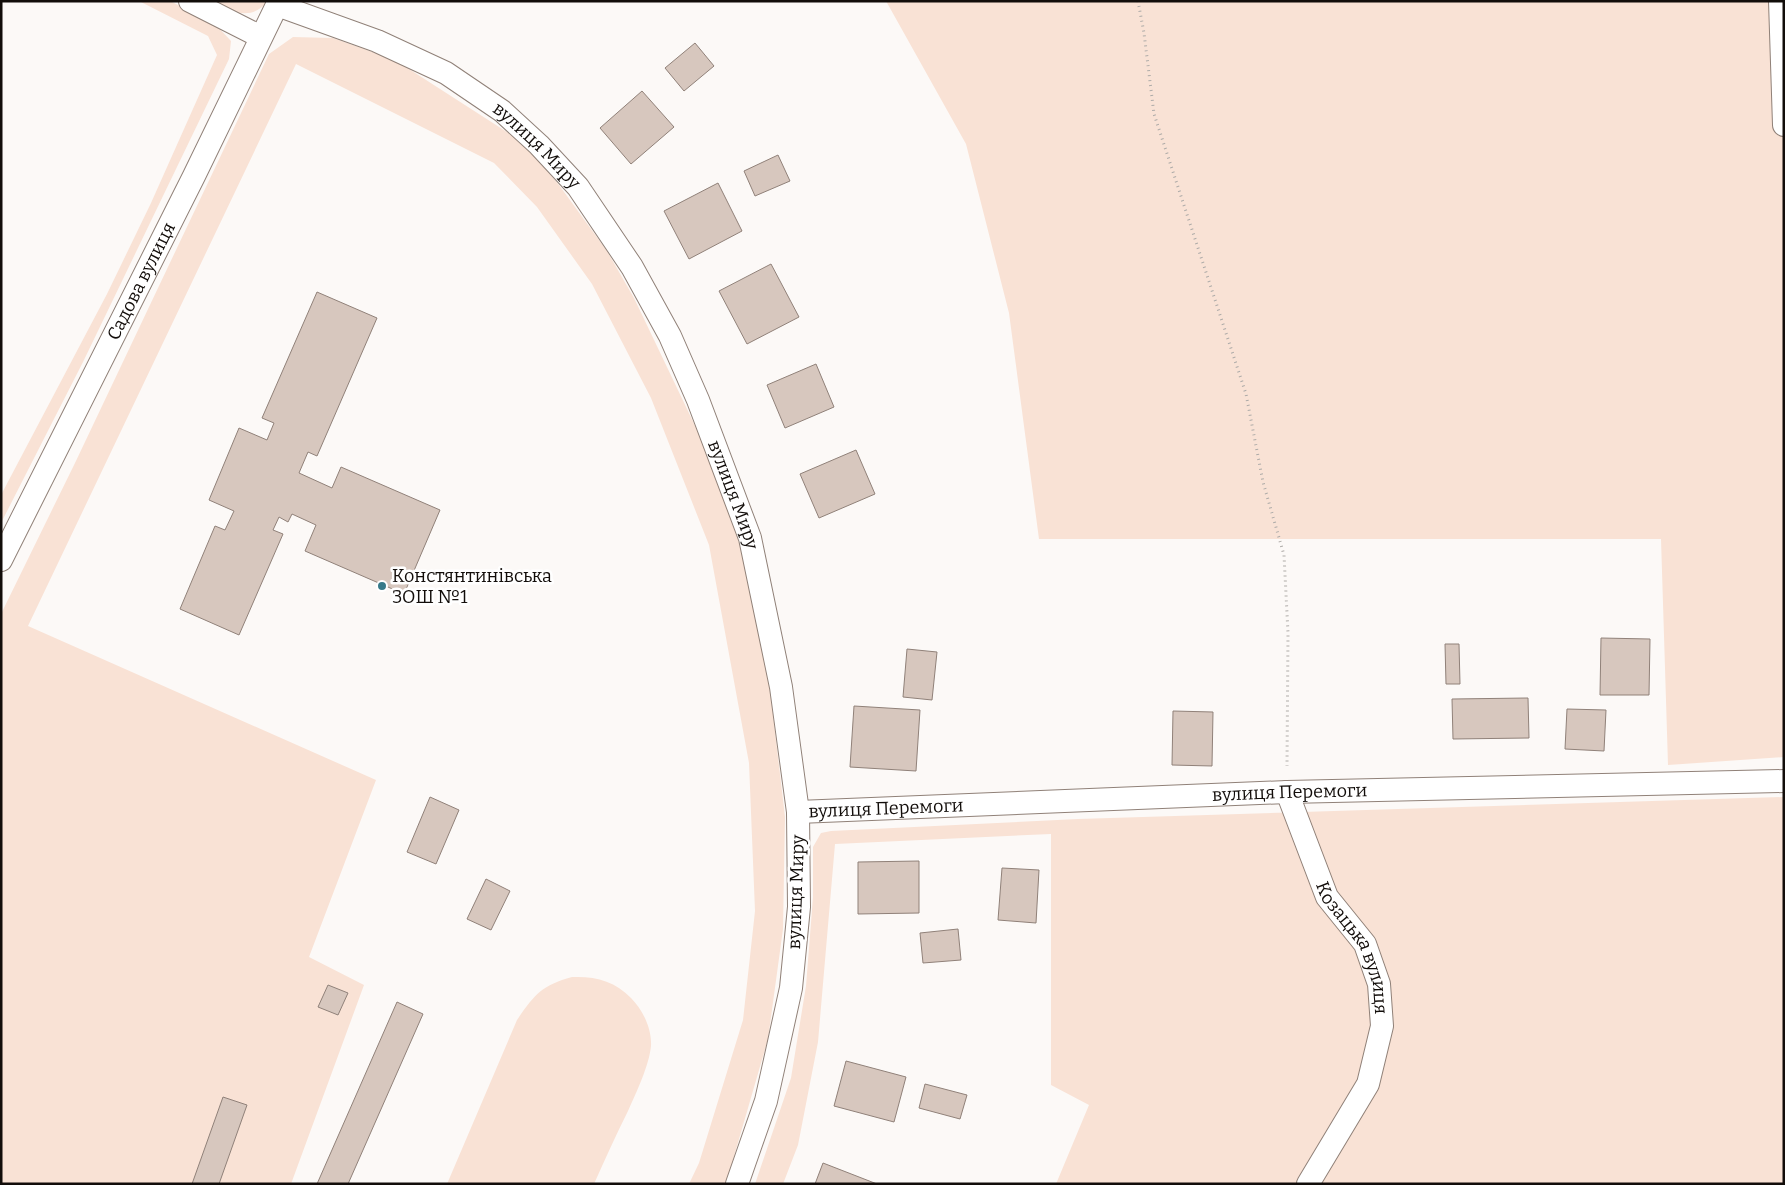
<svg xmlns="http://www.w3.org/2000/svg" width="1785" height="1185" font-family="Bitter,serif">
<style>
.green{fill:#f9e2d5}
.building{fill:#d7c7be;stroke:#908179}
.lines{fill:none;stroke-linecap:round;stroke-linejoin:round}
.minor-casing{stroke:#908178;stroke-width:24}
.path{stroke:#aeaba8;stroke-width:3;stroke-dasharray:1 4;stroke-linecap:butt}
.minor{stroke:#fff;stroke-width:22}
.poi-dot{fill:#367989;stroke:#fff;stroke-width:2}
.labels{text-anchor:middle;stroke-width:5;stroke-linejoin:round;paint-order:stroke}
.street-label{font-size:18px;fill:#120d0a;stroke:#fff}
.poi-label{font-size:18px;fill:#120d0a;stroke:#fff;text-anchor:start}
</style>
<rect width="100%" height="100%" fill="#fcf9f7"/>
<g class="green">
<path d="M 139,1 L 170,1 L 214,23 L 231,41 L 229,59 L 83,362 L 1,523 L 1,495 L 107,294 L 151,203 L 217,55 L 208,36 Z"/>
<path d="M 213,1 L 268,1 C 250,22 233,12 213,1 Z"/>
<path d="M 886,1 L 1784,1 L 1784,757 L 1668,765 L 1661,539 L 1039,539 L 1009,313 L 966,144 Z"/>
<path d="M 293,37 L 333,38 L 395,60 L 524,143 L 559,185 L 607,251 L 634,298 L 709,455 L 745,560 L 769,680 L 785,817 L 783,929 L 768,1039 L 726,1184 L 689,1184 L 699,1163 L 743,1020 L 755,911 L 749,763 L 709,545 L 651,398 L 592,284 L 537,207 L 494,163 L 296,64 L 28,626 L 376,780 L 309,957 L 364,985 L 291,1184 L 1,1184 L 1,614 L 75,463 L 269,54 Z"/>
<path d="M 1784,797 L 1784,1184 L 1056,1184 L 1089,1105 L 1051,1085 L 1051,834 L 835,844 L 818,1042 L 798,1145 L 783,1184 L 755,1184 L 791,1078 L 806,986 L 813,897 L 813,847 L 821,833 L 831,831 L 1078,819 Z"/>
<path d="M 572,977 C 595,976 615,981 631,998 C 643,1010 652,1029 651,1046 C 649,1066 636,1093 628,1111 C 616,1135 605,1159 594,1184 L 447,1184 L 517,1020 C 534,995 542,985 572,977 Z"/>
</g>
<g class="building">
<path d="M 695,43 L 714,66 L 684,91 L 665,68 Z"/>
<path d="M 642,91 L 674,127 L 631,164 L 600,128 Z"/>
<path d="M 778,155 L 790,181 L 755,196 L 744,171 Z"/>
<path d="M 718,183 L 742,231 L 689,259 L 664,211 Z"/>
<path d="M 771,264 L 799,317 L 747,344 L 719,291 Z"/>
<path d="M 317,292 L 377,318 L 317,456 L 308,452 L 299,473 L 332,488 L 341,467 L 440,510 L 404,594 L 305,551 L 316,525 L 292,514 L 288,522 L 279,517 L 273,530 L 283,534 L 239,635 L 180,609 L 215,526 L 225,530 L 234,511 L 209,500 L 239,428 L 267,440 L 274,423 L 262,418 Z"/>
<path d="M 816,364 L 834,407 L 785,428 L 767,385 Z"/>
<path d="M 856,450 L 875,494 L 819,518 L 800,474 Z"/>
<path d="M 1601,638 L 1650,639 L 1649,695 L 1600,695 Z"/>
<path d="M 1445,644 L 1459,644 L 1460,684 L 1446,684 Z"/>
<path d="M 907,649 L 937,652 L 932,700 L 903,697 Z"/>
<path d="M 1528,698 L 1529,738 L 1453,739 L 1452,699 Z"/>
<path d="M 854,706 L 920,710 L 916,771 L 850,767 Z"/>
<path d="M 1567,709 L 1606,710 L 1604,751 L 1565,749 Z"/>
<path d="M 1173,711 L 1213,712 L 1212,766 L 1172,765 Z"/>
<path d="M 430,797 L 459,810 L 436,864 L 407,852 Z"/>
<path d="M 919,861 L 919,913 L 858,914 L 858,862 Z"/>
<path d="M 1002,868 L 1039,870 L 1036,923 L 998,920 Z"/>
<path d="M 486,879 L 510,891 L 491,930 L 467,919 Z"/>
<path d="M 958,929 L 961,960 L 923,963 L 920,933 Z"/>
<path d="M 328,985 L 348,993 L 338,1015 L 318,1007 Z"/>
<path d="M 397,1002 L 423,1014 L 348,1184 L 317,1184 Z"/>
<path d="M 846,1061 L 906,1077 L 894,1122 L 834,1106 Z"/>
<path d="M 925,1084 L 967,1095 L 960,1119 L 919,1108 Z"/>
<path d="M 223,1097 L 247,1105 L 219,1184 L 192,1184 Z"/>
<path d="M 823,1163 L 877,1184 L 815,1184 Z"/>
</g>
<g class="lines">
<defs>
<g id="minor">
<path d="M 190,1 L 261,37"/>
<path d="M 1780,1 L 1784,125"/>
<path id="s1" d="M 277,5 L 377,41 L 446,73 L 502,111 L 539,145 L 578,187 L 632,267 L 670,336 L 698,400 L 750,538 L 781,687 L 798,812 L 799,907 L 791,988 L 766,1101 L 737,1184"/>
<path id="s2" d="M 1,560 L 194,176 L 279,1"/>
<path id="s3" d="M 1287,792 L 1327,897 L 1365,944 L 1379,984 L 1382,1026 L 1368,1084 L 1308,1184"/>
<path id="s4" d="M 798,812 L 1287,792 L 1784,781"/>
</g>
</defs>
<use href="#minor" class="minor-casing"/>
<path class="path" d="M 1138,1 L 1144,33 L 1154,114 L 1246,394 L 1263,482 L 1284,555 L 1288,633 L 1287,766"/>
<use href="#minor" class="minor"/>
</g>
<circle class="poi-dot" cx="382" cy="586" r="5"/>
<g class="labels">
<g class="street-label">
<text dy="6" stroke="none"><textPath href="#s1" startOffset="299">вулиця Миру</textPath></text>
<text dy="6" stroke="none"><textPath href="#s2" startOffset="312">Садова вулиця</textPath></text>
<text dy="6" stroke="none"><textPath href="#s1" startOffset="704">вулиця Миру</textPath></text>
<text dy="6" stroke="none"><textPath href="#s4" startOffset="492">вулиця Перемоги</textPath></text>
<text dy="6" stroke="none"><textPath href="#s4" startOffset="88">вулиця Перемоги</textPath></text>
<text transform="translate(796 892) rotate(-88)" y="6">вулиця Миру</text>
<text dy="6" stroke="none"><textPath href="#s3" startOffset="171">Козацька вулиця</textPath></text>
</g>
<g class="poi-label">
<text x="392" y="582">Констянтинівська<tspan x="392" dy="21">ЗОШ №1</tspan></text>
</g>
</g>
<rect width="1785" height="1185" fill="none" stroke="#120d0a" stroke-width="5"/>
</svg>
